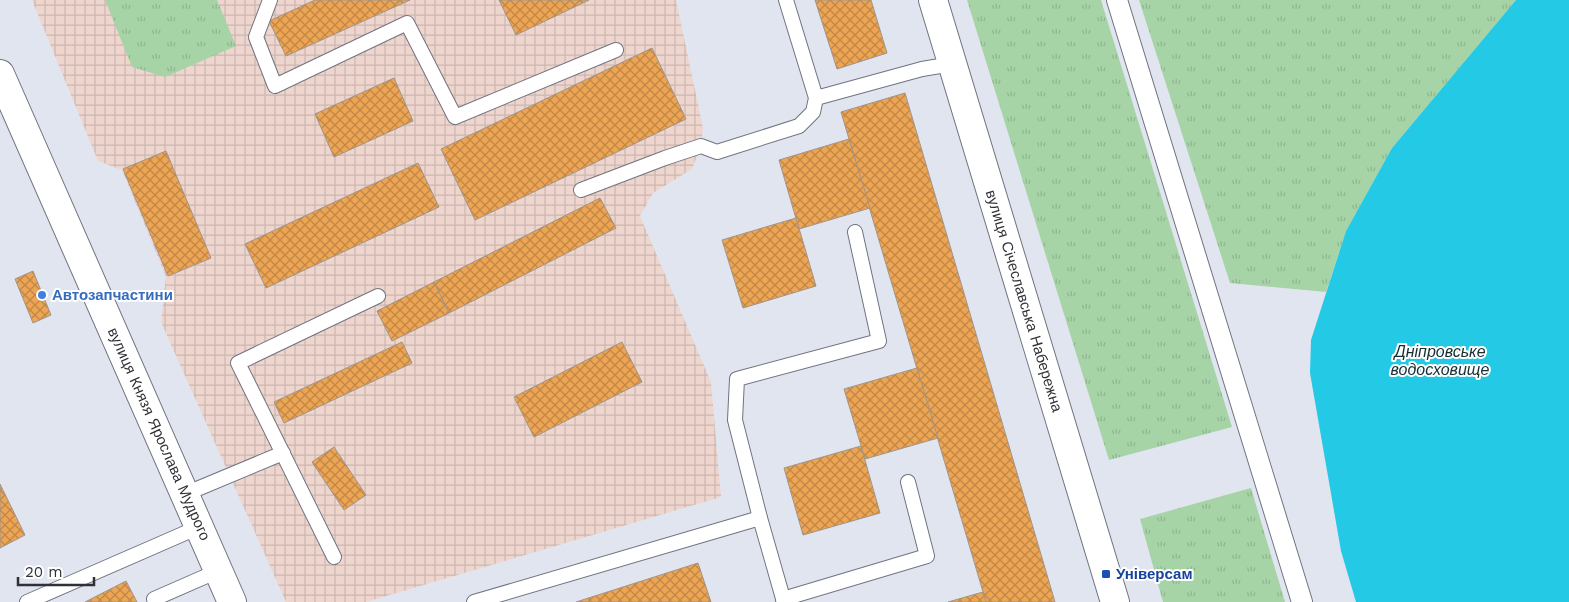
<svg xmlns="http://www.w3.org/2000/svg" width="1569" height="602" font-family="'Work Sans',sans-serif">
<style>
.industrial{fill:url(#industrial-grid)}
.grass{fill:url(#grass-tufts)}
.water{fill:#23c9e5}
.building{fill:url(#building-cross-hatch);stroke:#9e958d}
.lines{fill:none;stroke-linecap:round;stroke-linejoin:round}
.service-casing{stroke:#70747e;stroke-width:16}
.pedestrian-casing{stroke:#70747e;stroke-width:22}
.secondary-casing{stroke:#70747e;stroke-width:30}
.primary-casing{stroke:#70747e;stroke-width:30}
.service{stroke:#fff;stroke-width:14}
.pedestrian{stroke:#fff;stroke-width:20}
.secondary{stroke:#fff;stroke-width:28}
.primary{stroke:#fff;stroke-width:28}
.shop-dot{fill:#3f7fe0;stroke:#fff;stroke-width:2}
.transit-dot{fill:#1a4fb4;stroke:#fff;stroke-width:2}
.labels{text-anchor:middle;stroke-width:4;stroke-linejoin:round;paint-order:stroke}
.shop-label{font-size:15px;font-weight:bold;fill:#366cbe;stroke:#fff;text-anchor:start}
.street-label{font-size:15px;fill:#2f3135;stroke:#fff}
.transit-label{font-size:15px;font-weight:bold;fill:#164399;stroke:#fff;text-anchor:start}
.water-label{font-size:16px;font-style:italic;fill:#162f34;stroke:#fff}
</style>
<defs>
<pattern id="industrial-grid" width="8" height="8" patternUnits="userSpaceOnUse" patternTransform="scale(1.25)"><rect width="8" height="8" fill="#eed5cd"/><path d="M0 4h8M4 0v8" fill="none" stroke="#ccb7b1"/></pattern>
<pattern id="grass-tufts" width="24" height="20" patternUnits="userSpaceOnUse" patternTransform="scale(1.25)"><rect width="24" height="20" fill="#a6d4a6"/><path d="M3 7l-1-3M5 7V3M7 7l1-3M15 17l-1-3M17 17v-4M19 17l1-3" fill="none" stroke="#8fb690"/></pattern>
<pattern id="building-cross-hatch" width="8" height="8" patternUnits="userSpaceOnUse" patternTransform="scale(1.25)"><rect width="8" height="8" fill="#eda554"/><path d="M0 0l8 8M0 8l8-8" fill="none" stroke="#c08746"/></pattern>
</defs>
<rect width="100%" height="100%" fill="#e1e5f0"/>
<path class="industrial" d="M 32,0 L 676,0 L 703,128 L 701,146 L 692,169 L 653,193 L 640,216 L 711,382 L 721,497 L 366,602 L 286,602 L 161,322 L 166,277 L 122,170 L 98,161 Z"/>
<g class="grass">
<path d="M 105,0 L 217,0 L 236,46 L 165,77 L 132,67 Z"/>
<path d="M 967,0 L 1101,0 L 1232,427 L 1109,460 Z"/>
<path d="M 1139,0 L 1516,0 L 1392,148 L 1346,231 L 1326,292 L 1230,283 Z"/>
<path d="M 1251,488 L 1285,602 L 1163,602 L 1140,519 Z"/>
</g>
<path class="water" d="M 1516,0 L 1569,0 L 1569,602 L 1356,602 L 1341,551 L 1310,373 L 1311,340 L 1346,231 L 1392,148 Z"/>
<g class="building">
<path d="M 315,0 L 410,0 L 286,56 L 269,21 Z"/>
<path d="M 499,0 L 589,0 L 516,35 Z"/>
<path d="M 815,0 L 871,0 L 887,53 L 837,69 Z"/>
<path d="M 652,48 L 686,119 L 475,220 L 441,149 Z"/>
<path d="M 394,78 L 413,121 L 334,157 L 315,114 Z"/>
<path d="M 905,93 L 1055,602 L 986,602 L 849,139 L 841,112 Z"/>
<path d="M 849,139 L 870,208 L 799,229 L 779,160 Z"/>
<path d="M 166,151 L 211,258 L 168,276 L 123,169 Z"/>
<path d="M 418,163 L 439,207 L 266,288 L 245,244 Z"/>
<path d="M 600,198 L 616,228 L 449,313 L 434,282 Z"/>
<path d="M 796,218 L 816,286 L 743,308 L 722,240 Z"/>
<path d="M 33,271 L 51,315 L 33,323 L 15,279 Z"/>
<path d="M 434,282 L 449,313 L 392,341 L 377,311 Z"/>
<path d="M 402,342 L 412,363 L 284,423 L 274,402 Z"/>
<path d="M 622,342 L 642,382 L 534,437 L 514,397 Z"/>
<path d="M 917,368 L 938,438 L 865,459 L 844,389 Z"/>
<path d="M 861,446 L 880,513 L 803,535 L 784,468 Z"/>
<path d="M 334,447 L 366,495 L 344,510 L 312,462 Z"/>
<path d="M 0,484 L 25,535 L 0,548 Z"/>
<path d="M 698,563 L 711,602 L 576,602 Z"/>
<path d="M 126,581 L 137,602 L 85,602 Z"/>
<path d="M 983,592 L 986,602 L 948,602 Z"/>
</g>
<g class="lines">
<defs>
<g id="service">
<path d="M 270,0 L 256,37 L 275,86 L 407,23 L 455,117 L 616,50"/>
<path d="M 816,98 L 922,69 L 952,64"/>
<path d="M 581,190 L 665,158 L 701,146 L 717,152 L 799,126 L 813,112 L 816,98 L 786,0"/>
<path d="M 185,494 L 283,453"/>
<path d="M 334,557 L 238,363 L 378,296"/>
<path d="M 783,599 L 927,556 L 908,482"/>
<path d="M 27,602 L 199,527"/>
<path d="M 155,602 L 154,599 L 218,571"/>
<path d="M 474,602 L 760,518"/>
<path d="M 784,602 L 760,518 L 735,420 L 737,379 L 879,341 L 855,232"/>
</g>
<path id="pedestrian" d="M 1117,0 L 1302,602"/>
<path id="secondary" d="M 0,74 L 232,602"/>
<path id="primary" d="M 933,0 L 1115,602"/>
</defs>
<use href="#service" class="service-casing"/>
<use href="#pedestrian" class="pedestrian-casing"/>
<use href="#secondary" class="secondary-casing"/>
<use href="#primary" class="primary-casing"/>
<use href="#service" class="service"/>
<use href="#pedestrian" class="pedestrian"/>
<use href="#secondary" class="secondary"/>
<use href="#primary" class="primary"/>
</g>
<circle class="shop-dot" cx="42" cy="295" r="5"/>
<rect class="transit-dot" x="1101" y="569" width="10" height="10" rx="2.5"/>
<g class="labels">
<g class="shop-label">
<text x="52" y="300">Автозапчастини</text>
</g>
<g class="street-label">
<text transform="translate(1024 301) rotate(73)" y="5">вулиця Січеславська Набережна</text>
<text transform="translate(159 434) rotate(66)" y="5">вулиця Князя Ярослава Мудрого</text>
</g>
<g class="transit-label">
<text x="1116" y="579">Універсам</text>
</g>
<g class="water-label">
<text x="1440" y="357">Дніпровське<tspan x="1440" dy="18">водосховище</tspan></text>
</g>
</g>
<path d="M18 577v8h76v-8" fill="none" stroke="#2f3135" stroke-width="2.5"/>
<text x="25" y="577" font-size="15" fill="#2f3135" stroke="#ffffff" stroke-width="4" paint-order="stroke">20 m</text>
</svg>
